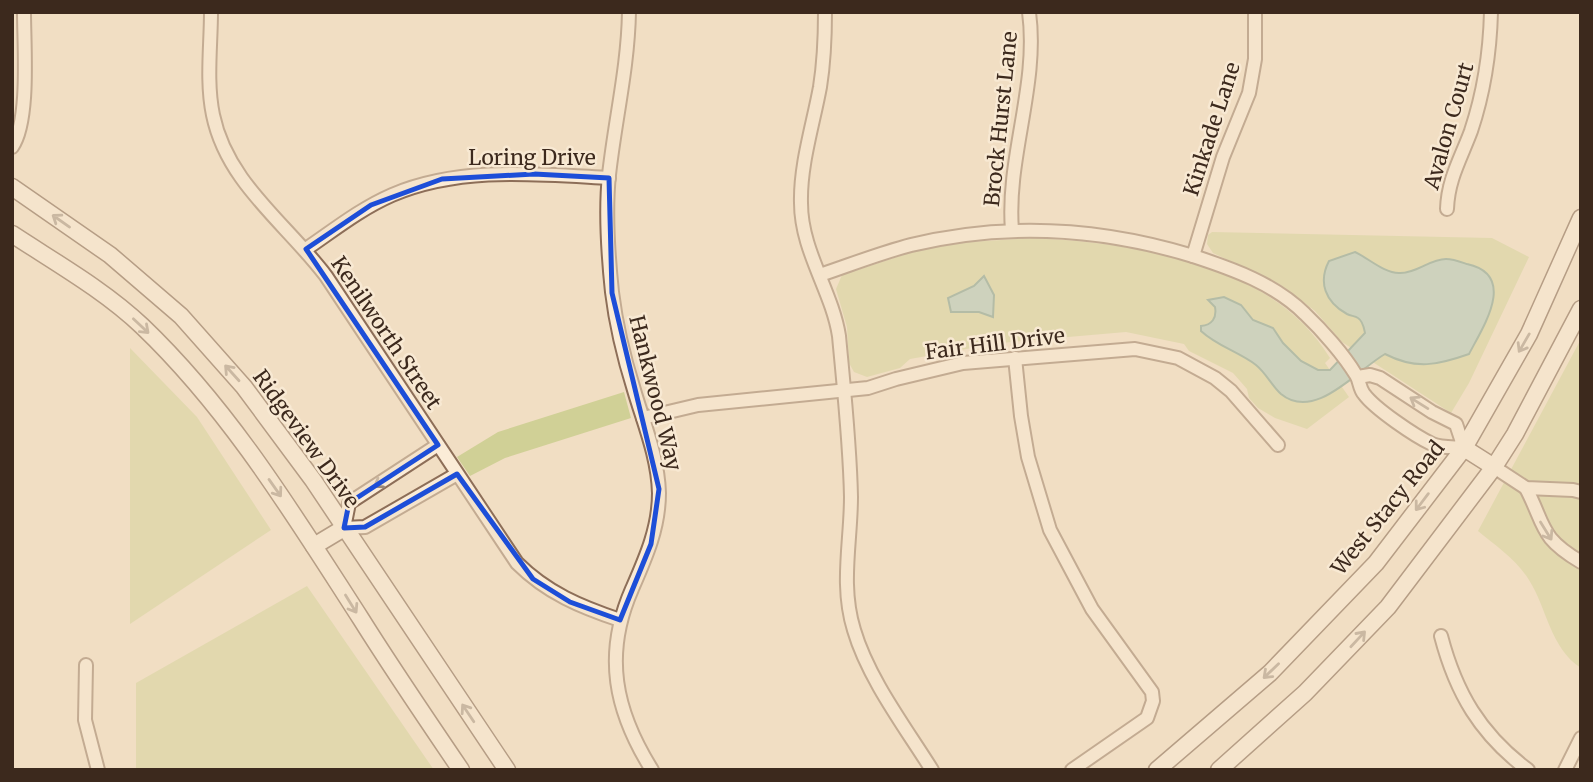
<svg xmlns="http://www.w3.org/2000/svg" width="1593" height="782" font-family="Merriweather,serif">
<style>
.green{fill:#d0d096}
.water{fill:#a5c4b7;stroke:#6b9384;stroke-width:2}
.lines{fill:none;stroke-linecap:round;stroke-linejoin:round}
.minor-casing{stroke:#8d6e58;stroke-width:16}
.secondary-casing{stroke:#6f4f3b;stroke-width:19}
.minor{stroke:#fbecd7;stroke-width:12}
.secondary{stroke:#fbecd7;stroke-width:16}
.oneway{stroke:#9c8a7a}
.marked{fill:none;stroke:#1d4ed8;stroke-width:5;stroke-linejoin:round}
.labels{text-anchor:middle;stroke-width:5;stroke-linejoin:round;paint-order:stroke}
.street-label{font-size:21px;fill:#3c291d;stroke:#f8e9d3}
</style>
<rect width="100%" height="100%" fill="#f1dec3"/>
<g class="green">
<path d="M 1212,232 L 1492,238 L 1529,257 L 1469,383 L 1451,413 L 1342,342 L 1315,311 L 1281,285 L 1213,253 L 1207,244 L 1208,235 Z"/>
<path d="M 1032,238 C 1135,243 1272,262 1330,358 L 1325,363 L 1349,397 L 1307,429 L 1275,418 L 1258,408 L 1249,398 L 1247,389 L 1233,373 L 1189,351 L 1184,344 L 1126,332 L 1000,343 L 910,359 L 900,368 L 867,377 L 854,372 L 849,363 L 847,327 L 836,289 L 842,275 L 918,250 L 969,242 Z"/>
<path d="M 1581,339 L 1581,668 C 1550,648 1547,608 1529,580 C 1517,560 1495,545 1478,531 Z"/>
<path d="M 130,348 L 197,417 L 271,530 L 130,624 Z"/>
<path d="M 624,392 L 631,418 L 505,458 L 470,476 L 457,457 L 498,432 Z"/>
<path d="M 307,586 L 434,770 L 136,770 L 136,683 Z"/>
</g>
<g class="water">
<path d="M 1355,252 C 1368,258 1384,273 1399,273 C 1415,274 1430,259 1446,259 C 1453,259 1461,262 1467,264 C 1518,275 1483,327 1469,354 C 1438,365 1416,370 1385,354 C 1357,370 1315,422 1281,394 C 1272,386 1266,373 1256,365 C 1239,352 1217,346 1201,331 L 1201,326 C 1212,325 1217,318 1215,307 L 1208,300 L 1224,297 L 1241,305 L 1253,320 L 1273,328 L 1283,343 L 1301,361 L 1318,370 L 1330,370 L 1365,333 C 1364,328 1363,321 1358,318 C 1355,316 1351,316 1347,314 C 1325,302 1318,282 1329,261 Z"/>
<path d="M 984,276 L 994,295 L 993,317 L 979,312 L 951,312 L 948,298 L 974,286 Z"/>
</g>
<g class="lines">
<defs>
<g id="minor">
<path d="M 211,12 C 211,45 206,82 213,115 C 227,183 286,223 326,276 L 517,563 C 547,593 581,607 620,620"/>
<path d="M 629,12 C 628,68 615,120 609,175 C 605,213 608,254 612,292 C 616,325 624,358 634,390 C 644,424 658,457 659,493 C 659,528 646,557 632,589 C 603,655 615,711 652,770"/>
<path d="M 825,12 C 825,37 824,62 820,87 C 813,125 800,165 801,203 C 801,251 832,291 839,336 C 844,390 850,444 851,497 C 851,542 840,585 854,630 C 868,678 905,727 932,770"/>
<path d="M 12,147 C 30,121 24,46 24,12"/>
<path d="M 1447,209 C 1448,179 1461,158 1471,131 C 1484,92 1490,53 1491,12"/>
<path d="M 1012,230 C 1006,158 1039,85 1029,12"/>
<path d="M 306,249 C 334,230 360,209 392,195 C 460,166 536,174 609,178"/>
<path d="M 1193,256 L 1223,157 L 1249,93 L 1255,59 L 1255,12"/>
<path d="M 820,275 C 850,265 880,253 911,245 C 1006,222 1101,228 1193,256 C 1233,269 1275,284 1305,314 C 1322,330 1344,355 1356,375 C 1360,381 1359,388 1364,394 C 1375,409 1415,436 1432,444 C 1441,448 1454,447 1464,448 L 1456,424 L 1432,412 L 1380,378 L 1370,375 L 1358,377"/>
<path d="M 1015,358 L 1021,416 L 1028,457 L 1050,530 L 1092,609 L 1152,692 L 1153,701 L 1147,718 L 1072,770"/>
<path d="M 643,418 L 698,405 L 868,388 L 896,379 L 963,363 L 1135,349 L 1178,358 L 1215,378 L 1231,391 L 1278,445"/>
<path d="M 438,445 L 349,503 L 344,528 L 365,527 L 457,474"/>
<path d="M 1494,467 L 1526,488 L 1573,490 L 1581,492"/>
<path d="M 1526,488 C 1546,527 1539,537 1581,562"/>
<path d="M 1441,636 C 1456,693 1480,734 1528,770"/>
<path d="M 86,665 L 85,720 L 98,770"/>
<path d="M 1565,770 L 1581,738"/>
</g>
<g id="secondary">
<path d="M 12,187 L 110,255 L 181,316 L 244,387 L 313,480 L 507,770"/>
<path d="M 12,234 C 56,263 104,290 142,326 C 231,411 295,517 361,619 C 393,670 427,720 461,770"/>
<path d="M 1464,448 L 1494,467"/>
<path d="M 314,546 L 344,528"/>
<path d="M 1157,770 L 1270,673 L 1376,563 L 1464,448 L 1529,334 L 1581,218"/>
<path d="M 1219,770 L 1305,693 L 1388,607 L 1494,467 L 1515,434 L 1581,309"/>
</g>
</defs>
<use href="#minor" class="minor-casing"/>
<use href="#secondary" class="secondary-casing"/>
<use href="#minor" class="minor"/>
<use href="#secondary" class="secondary"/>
</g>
<defs><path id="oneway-shaft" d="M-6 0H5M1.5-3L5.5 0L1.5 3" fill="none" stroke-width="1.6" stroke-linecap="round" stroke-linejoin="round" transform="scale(1.75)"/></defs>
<g class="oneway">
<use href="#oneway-shaft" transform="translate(61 221) rotate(-145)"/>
<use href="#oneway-shaft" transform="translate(141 326) rotate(43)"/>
<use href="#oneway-shaft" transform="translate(1524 343) rotate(120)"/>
<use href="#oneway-shaft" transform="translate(232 373) rotate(-132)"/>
<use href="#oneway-shaft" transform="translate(1419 403) rotate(-148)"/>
<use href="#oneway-shaft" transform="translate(383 481) rotate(147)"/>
<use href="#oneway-shaft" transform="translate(275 488) rotate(55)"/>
<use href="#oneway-shaft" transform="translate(1422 502) rotate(127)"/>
<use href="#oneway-shaft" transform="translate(1546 531) rotate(58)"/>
<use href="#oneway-shaft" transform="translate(351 604) rotate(58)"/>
<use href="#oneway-shaft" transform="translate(1358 639) rotate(-47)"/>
<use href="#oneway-shaft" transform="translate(1271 671) rotate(136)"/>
<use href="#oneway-shaft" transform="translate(468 713) rotate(-124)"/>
</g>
<path d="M0 0H1593V782H0ZM 534,174 L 609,178 L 612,293 L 659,489 L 651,544 L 620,620 L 570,602 L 533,579 L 457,474 L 365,527 L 344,528 L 349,503 L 438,445 L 306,249 L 371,205 L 442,179 Z" fill="#f1dec3" fill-opacity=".55" fill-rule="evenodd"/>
<path class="marked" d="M 534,174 L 609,178 L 612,293 L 659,489 L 651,544 L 620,620 L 570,602 L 533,579 L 457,474 L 365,527 L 344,528 L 349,503 L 438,445 L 306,249 L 371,205 L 442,179 Z"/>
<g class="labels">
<g class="street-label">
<text transform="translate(1001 119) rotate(-84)" y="7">Brock Hurst Lane</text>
<text transform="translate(1449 126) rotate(-74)" y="7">Avalon Court</text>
<text transform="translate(1212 129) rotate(-72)" y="7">Kinkade Lane</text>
<text x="532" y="165">Loring Drive</text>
<text transform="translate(386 333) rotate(56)" y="7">Kenilworth Street</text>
<text transform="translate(995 344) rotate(-7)" y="7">Fair Hill Drive</text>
<text transform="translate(655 393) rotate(76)" y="7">Hankwood Way</text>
<text transform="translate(306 439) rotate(54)" y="7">Ridgeview Drive</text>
<text transform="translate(1388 508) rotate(-51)" y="7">West Stacy Road</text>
</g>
</g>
<rect width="1593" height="782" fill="none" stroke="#3c291d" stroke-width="28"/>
</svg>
